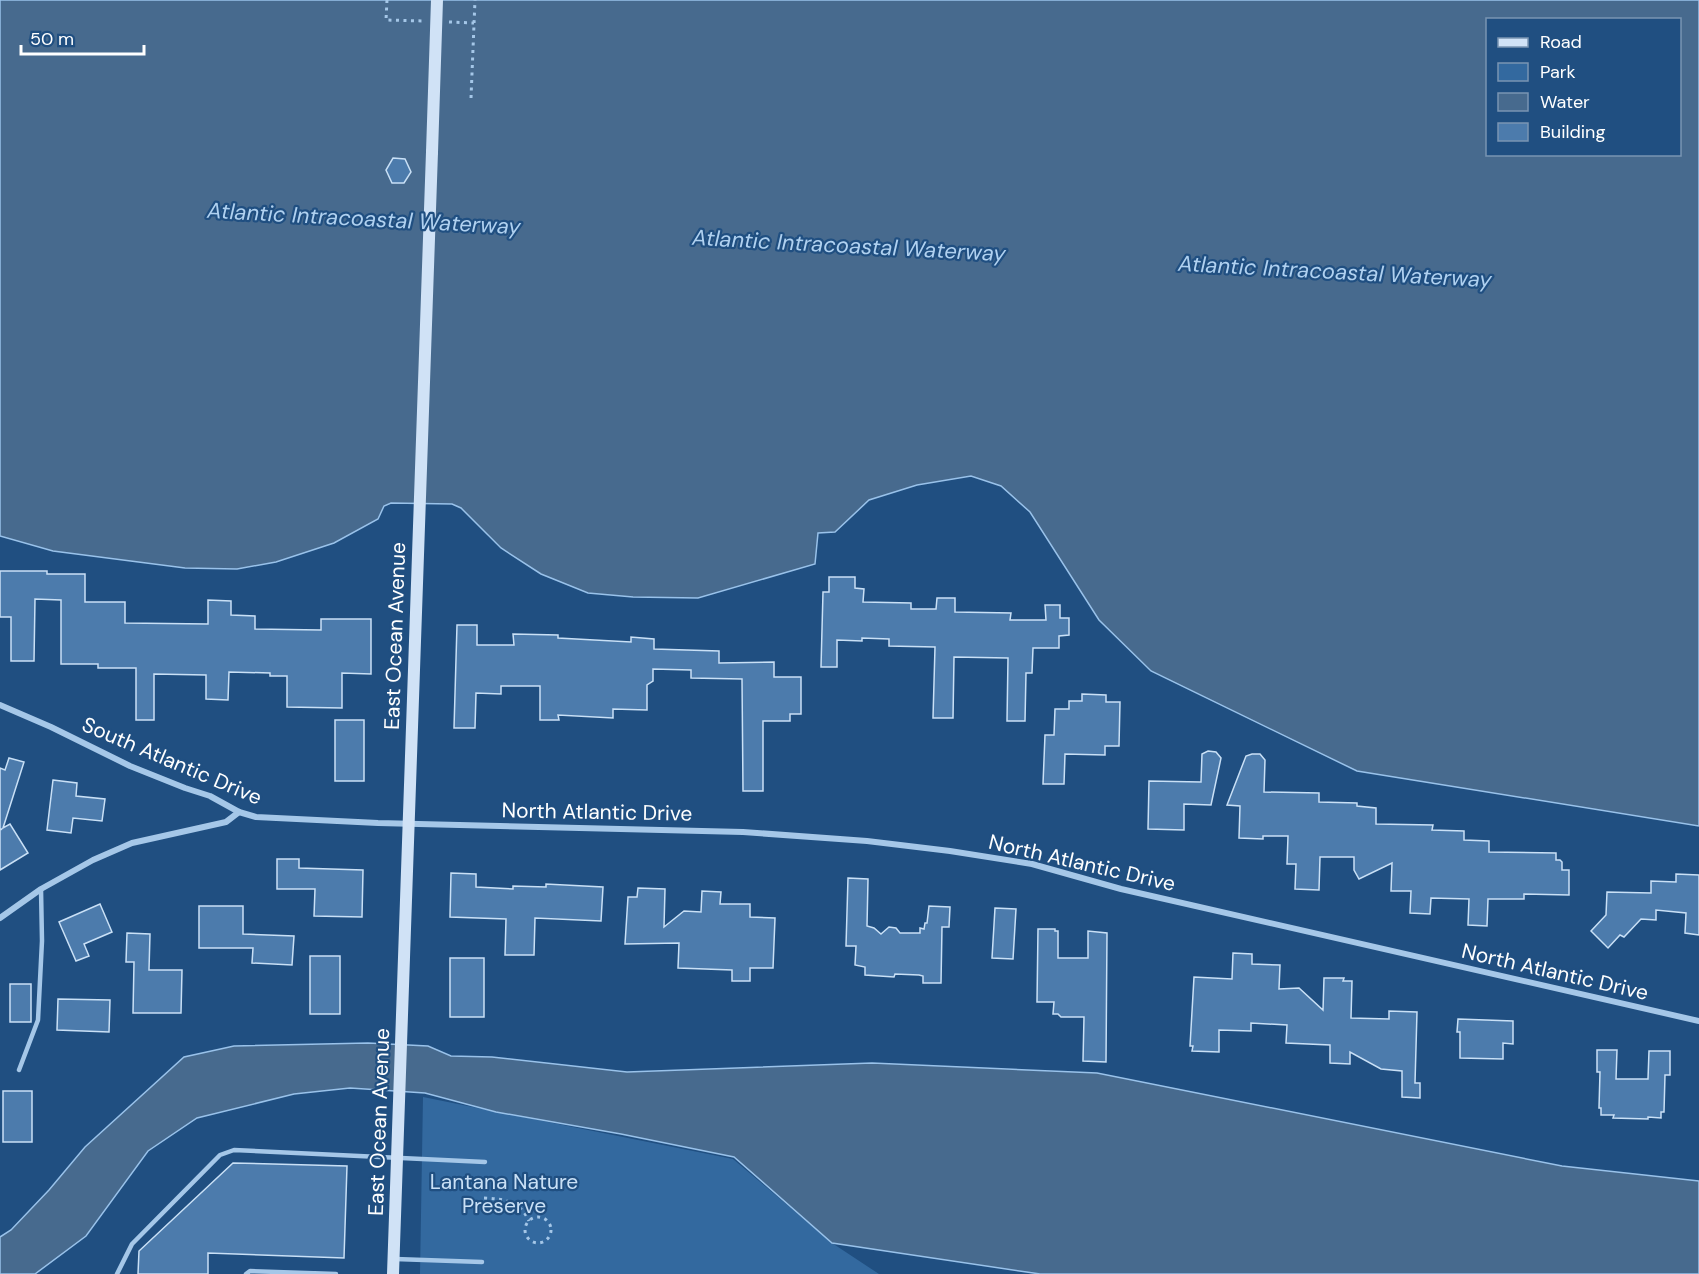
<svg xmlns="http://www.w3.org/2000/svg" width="1699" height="1274" font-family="'DM Sans',sans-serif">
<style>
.green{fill:#33699f}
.water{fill:#476a8e;stroke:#99c2ea;stroke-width:1.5;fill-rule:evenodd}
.building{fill:#4c7bac;stroke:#c9e0f6;stroke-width:1.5}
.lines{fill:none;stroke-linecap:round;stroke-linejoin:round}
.path{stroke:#a5c7e8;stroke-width:3;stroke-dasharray:3 4.5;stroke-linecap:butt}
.service{stroke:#a5c7e8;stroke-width:4.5}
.minor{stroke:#a5c7e8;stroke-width:6}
.secondary{stroke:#d0e2f6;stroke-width:12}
.secondary-bridge{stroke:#d0e2f6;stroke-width:12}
.labels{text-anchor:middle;stroke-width:4.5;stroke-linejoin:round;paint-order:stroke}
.street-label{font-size:21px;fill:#fff;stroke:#204f81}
.park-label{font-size:21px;fill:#c9e0f6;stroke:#204f81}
.water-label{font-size:22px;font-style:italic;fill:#b0d1f0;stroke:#204f81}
</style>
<rect width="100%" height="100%" fill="#204f81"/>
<path class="green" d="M 423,1097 L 733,1159 L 832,1243 L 879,1274 L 420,1274 Z"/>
<g class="water">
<path d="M 0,0 L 1699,0 L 1699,826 L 1357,771 L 1151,671 L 1099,620 L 1030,512 L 1001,486 L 971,476 L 917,485 L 869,500 L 835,532 L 818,533 L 815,564 L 698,598 L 633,597 L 588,593 L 541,574 L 501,548 L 461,508 L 452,504 L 391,503 L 384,506 L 378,519 L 334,543 L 276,562 L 237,569 L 185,568 L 53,551 L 0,536 ZM 1488,20 L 1680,20 L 1680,154 L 1488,154 Z"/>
<path d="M 368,1043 L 428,1046 L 451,1056 L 492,1057 L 627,1072 L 872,1063 L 1097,1073 L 1562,1166 L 1699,1181 L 1699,1274 L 1040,1274 L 832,1243 L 734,1157 L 621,1134 L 496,1112 L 425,1093 L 350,1088 L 294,1094 L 197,1118 L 148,1151 L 86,1236 L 35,1274 L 0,1274 L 0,1237 L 11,1230 L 49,1190 L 85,1147 L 184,1057 L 234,1046 Z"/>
</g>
<g class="building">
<path d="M 393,158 L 405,159 L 411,172 L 404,183 L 392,183 L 386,170 Z"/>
<path d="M 0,571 L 47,571 L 47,574 L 85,574 L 85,602 L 125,602 L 125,623 L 208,624 L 208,600 L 231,601 L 231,615 L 255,616 L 255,629 L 321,630 L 321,619 L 371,619 L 371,674 L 342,673 L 342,708 L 287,707 L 287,676 L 270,676 L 270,673 L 229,672 L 228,700 L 206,699 L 206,675 L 154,674 L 154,720 L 136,720 L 136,668 L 98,668 L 98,664 L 61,664 L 61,600 L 35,599 L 34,661 L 11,661 L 11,617 L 0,617 Z"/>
<path d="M 829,577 L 855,577 L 855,588 L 864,589 L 863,602 L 911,603 L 911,609 L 936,609 L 937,598 L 955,598 L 955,612 L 1011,613 L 1010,620 L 1046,620 L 1045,605 L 1060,605 L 1060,618 L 1069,618 L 1069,635 L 1059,636 L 1059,648 L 1033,648 L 1032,673 L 1026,673 L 1025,721 L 1007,721 L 1008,658 L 954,657 L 953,718 L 933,718 L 935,647 L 889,646 L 889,639 L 862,638 L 862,641 L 837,640 L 837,667 L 821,667 L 823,592 L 829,592 Z"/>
<path d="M 457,625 L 477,625 L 477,645 L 514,645 L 513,634 L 558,635 L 558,638 L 631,642 L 631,637 L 654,639 L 654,649 L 719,651 L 719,663 L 774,662 L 774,677 L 801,677 L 801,714 L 790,714 L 790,721 L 763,721 L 763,791 L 743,791 L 742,679 L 691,678 L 691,670 L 653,669 L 653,681 L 647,685 L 647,710 L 613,709 L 613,718 L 558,715 L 559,720 L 540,720 L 540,686 L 501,686 L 501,694 L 476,693 L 475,728 L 454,728 Z"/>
<path d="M 1082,694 L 1106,695 L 1106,702 L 1120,702 L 1119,746 L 1105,746 L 1105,755 L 1065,754 L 1064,784 L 1043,784 L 1045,735 L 1054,735 L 1055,709 L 1069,709 L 1069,701 L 1082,701 Z"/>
<rect x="335" y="720" width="29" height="61"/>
<path d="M 1208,751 L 1216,752 L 1221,758 L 1211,805 L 1184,804 L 1184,830 L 1148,829 L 1149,781 L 1201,782 L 1202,754 Z"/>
<path d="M 1252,754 L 1260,754 L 1265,760 L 1264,792 L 1319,793 L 1319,802 L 1357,803 L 1357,806 L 1376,808 L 1376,824 L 1433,825 L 1432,830 L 1464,831 L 1464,840 L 1489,841 L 1489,852 L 1556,853 L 1556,860 L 1560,860 L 1562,862 L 1562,870 L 1569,870 L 1569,895 L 1524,894 L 1524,899 L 1488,899 L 1487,926 L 1468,925 L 1469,899 L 1431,898 L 1430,914 L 1410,913 L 1411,891 L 1391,891 L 1392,863 L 1359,879 L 1354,870 L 1354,857 L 1320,857 L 1319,890 L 1295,889 L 1296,864 L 1287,864 L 1288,836 L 1263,836 L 1263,839 L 1239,838 L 1240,806 L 1227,805 L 1246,756 Z"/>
<path d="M 9,758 L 24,762 L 3,828 L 10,824 L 28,853 L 0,870 L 0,830 L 2,829 L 0,829 L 0,768 L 5,770 Z"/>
<path d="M 53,780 L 77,783 L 76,796 L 105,799 L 102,821 L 73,818 L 71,833 L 47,830 Z"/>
<path d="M 277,859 L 299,859 L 299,868 L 363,870 L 362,917 L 314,916 L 315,889 L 277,889 Z"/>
<path d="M 451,873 L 476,874 L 476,887 L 513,889 L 513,886 L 546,887 L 546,884 L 603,887 L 601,921 L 535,918 L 534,955 L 505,955 L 506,919 L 450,917 Z"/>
<path d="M 1676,874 L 1699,875 L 1699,935 L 1685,933 L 1686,913 L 1656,910 L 1656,920 L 1641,919 L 1624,937 L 1620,935 L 1608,948 L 1591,931 L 1606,915 L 1607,892 L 1651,893 L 1651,881 L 1676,882 Z"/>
<path d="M 848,878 L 868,879 L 867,926 L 874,928 L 881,934 L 889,927 L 896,928 L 900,933 L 920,933 L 920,928 L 924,929 L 925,923 L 927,923 L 929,906 L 950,907 L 949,927 L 942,927 L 941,983 L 923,983 L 923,976 L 919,975 L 895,974 L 894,977 L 865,975 L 865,967 L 855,965 L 856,946 L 846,946 Z"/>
<path d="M 638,888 L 665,889 L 664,927 L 684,911 L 701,912 L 702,891 L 721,892 L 720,904 L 750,904 L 750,917 L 775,918 L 773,968 L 750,968 L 750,981 L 732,981 L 732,970 L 678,968 L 679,943 L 625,944 L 628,897 L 637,897 Z"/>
<path d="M 100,904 L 112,932 L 84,944 L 89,956 L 76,961 L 59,922 Z"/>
<path d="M 199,906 L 243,906 L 243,934 L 294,936 L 292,965 L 252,963 L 253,948 L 199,948 Z"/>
<path d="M 995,908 L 1016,909 L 1013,959 L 992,958 Z"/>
<path d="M 1038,929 L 1055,929 L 1055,931 L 1058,931 L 1058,958 L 1088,958 L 1088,931 L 1107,933 L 1106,1062 L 1083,1061 L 1084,1017 L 1061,1017 L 1058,1014 L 1053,1014 L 1054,1002 L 1037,1002 Z"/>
<path d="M 127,933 L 150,934 L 149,970 L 182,970 L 181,1013 L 133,1013 L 134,962 L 126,962 Z"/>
<path d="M 1233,953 L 1252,954 L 1252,964 L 1280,965 L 1279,989 L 1299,988 L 1323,1010 L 1324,978 L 1344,978 L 1343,981 L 1352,981 L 1351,1018 L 1389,1019 L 1389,1011 L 1417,1012 L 1415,1083 L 1420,1083 L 1420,1098 L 1402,1097 L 1402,1071 L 1381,1069 L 1350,1052 L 1350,1064 L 1330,1063 L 1330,1045 L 1286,1043 L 1287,1025 L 1251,1023 L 1251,1031 L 1219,1030 L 1219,1052 L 1192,1051 L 1193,1046 L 1190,1046 L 1194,977 L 1232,979 Z"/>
<rect x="310" y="956" width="30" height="58"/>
<rect x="450" y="958" width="34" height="59"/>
<rect x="10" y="984" width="21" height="38"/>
<path d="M 58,999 L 110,1000 L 109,1032 L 57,1030 Z"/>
<path d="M 1458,1019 L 1513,1021 L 1513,1044 L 1503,1043 L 1503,1059 L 1460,1058 L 1460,1032 L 1457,1032 Z"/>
<path d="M 1597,1050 L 1617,1050 L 1616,1079 L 1648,1079 L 1649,1051 L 1670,1051 L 1670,1075 L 1665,1075 L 1664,1112 L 1661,1112 L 1661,1118 L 1648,1117 L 1648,1119 L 1613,1118 L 1614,1115 L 1601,1115 L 1601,1108 L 1599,1108 L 1600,1072 L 1597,1072 Z"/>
<rect x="3" y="1091" width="29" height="51"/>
<path d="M 233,1163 L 347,1166 L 344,1258 L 208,1253 L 208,1274 L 138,1274 L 139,1251 Z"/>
</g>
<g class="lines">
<g class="path">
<path d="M 387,0 L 386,20 L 424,21"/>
<path d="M 449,22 L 474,23"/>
<path d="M 471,98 L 475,0"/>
<path d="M 484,1198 C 504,1199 520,1201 529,1221"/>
<circle cx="538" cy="1230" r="13"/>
</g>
<g class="service">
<path d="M 19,1070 L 38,1020 L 42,941 L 41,889"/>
<path d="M 395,1259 L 482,1262"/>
<path d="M 117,1274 L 132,1244 L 220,1155 L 234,1150 L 485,1162"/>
<path d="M 246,1274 L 250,1271 L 336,1274"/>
</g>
<g class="minor">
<path d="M 0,705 L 51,727 L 130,766 L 185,788 L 210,796 L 239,812 L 256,817 L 378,823 L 743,832 L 867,841 L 950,851 L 1032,864 L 1121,889 L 1699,1021"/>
<path d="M 0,918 L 41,889 L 93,860 L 132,843 L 226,822 L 239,812"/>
</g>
<path class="secondary" d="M 393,1274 L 432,152"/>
<path class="secondary-bridge" d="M 432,152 L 437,0"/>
</g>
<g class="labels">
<g class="street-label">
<text transform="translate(395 636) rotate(-88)" y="7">East Ocean Avenue</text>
<text transform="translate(172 761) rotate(23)" y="7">South Atlantic Drive</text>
<text transform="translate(597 812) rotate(1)" y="7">North Atlantic Drive</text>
<text transform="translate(1082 863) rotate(13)" y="7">North Atlantic Drive</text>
<text transform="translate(1555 972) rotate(13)" y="7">North Atlantic Drive</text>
<text transform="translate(379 1122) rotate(-88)" y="7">East Ocean Avenue</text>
</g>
<g class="park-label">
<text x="504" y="1189">Lantana Nature<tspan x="504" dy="24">Preserve</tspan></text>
</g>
<g class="water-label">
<text transform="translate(364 218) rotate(3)" y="8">Atlantic Intracoastal Waterway</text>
<text transform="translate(849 245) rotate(3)" y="8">Atlantic Intracoastal Waterway</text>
<text transform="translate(1335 271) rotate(3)" y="8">Atlantic Intracoastal Waterway</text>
</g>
</g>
<rect x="1486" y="18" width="195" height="138" fill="#204f81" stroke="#7995b3" stroke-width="1.5"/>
<rect x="1498" y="38" width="30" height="9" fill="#d0e2f6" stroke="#7995b3" stroke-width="1.5"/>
<text x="1540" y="48" font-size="18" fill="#ffffff">Road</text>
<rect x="1498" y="63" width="30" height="18" fill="#33699f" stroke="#7995b3" stroke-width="1.5"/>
<text x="1540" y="78" font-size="18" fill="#ffffff">Park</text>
<rect x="1498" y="93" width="30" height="18" fill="#476a8e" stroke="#7995b3" stroke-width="1.5"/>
<text x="1540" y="108" font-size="18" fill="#ffffff">Water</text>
<rect x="1498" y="123" width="30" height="18" fill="#4c7bac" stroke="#7995b3" stroke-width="1.5"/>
<text x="1540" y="138" font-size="18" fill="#ffffff">Building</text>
<path d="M21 45v9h123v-9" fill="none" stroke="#ffffff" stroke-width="3"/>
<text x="30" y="45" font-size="18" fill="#ffffff" stroke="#204f81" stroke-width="4.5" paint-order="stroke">50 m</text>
</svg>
